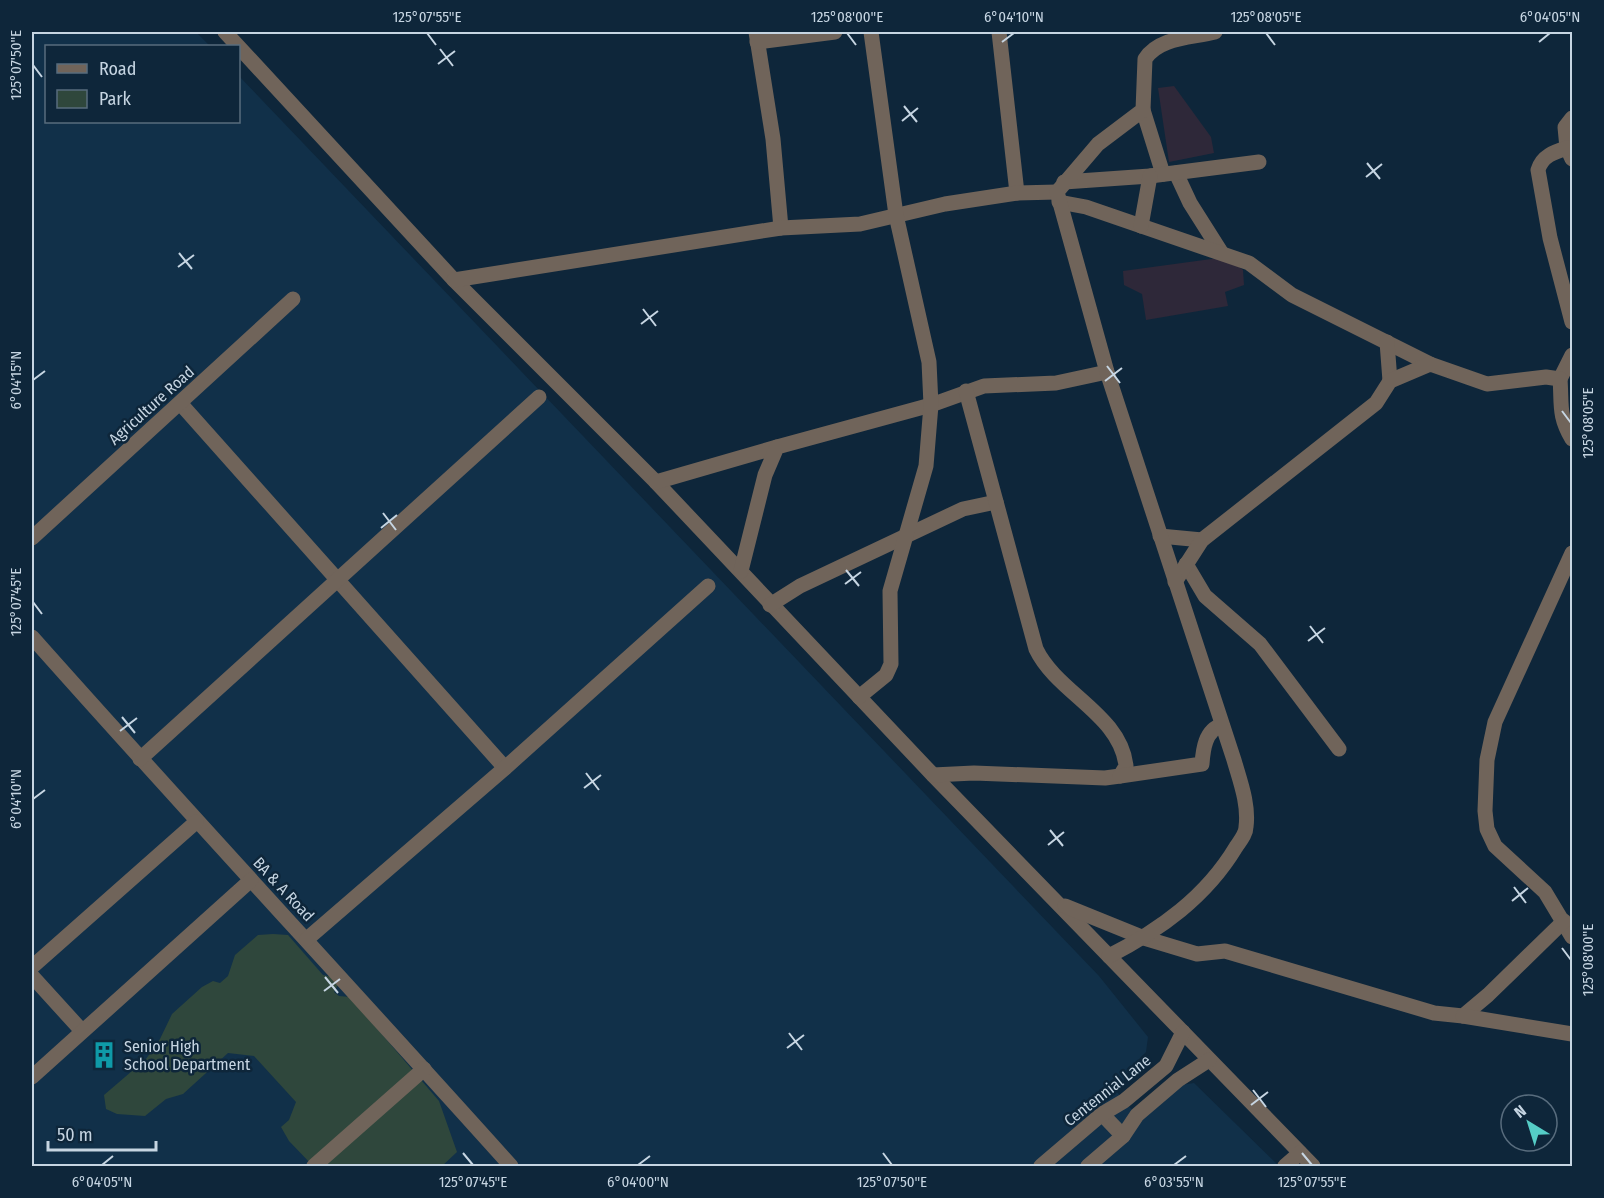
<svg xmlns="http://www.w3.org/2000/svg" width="1604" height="1198" font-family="'Fira Sans Condensed',sans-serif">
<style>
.built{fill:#113049}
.industrial{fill:#2e2839}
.green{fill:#2f473c}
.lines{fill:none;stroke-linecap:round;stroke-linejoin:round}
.minor{stroke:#70645a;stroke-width:15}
.ticks{fill:none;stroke:#c6d5e2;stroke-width:2}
.labels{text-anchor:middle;stroke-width:5;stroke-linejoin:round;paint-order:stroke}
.street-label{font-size:16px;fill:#c6d5e2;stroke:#0e263a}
.poi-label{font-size:16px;fill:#c6d5e2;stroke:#0e263a;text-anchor:start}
.neatline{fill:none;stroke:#c6d5e2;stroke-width:2}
.ticks-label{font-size:15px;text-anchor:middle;fill:#c6d5e2}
</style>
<rect width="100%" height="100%" fill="#0e263a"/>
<path class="built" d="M 32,32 L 196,32 L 210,46 L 46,46 L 46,122 L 238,122 L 239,76 L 1099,976 L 1148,1037 L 1146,1052 L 1133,1065 L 1117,1092 L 1124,1101 L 1137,1115 L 1182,1085 L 1194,1083 L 1279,1166 L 32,1166 Z"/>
<g class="industrial">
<path d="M 1174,86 L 1211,137 L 1214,153 L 1169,162 L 1158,88 Z"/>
<path d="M 1226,257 L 1243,270 L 1244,285 L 1225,292 L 1228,306 L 1146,320 L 1142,294 L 1124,285 L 1123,271 Z"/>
</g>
<path class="green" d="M 273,934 L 288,935 L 323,975 L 332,977 L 338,985 L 334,992 L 339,996 L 350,997 L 439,1101 L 457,1152 L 442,1166 L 313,1166 L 289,1141 L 281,1127 L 289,1120 L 296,1102 L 254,1056 L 228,1053 L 183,1094 L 166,1099 L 145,1116 L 117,1114 L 106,1109 L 104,1095 L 146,1059 L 160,1039 L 172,1014 L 202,987 L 213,981 L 220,983 L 228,976 L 235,955 L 258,935 Z"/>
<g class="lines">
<g class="minor">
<path d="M 225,32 L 454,280 L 656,482 L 933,775 L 1313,1166"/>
<path d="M 756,32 L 773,139 L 781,228"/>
<path d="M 999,32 L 1017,193"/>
<path d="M 757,42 L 835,32"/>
<path d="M 1143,110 L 1163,174"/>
<path d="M 1572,118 L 1565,127 L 1567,148 L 1572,159"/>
<path d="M 1567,148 C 1554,152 1542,156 1538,170 L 1550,238 L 1572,322"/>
<path d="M 1176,173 L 1190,203 L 1221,252"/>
<path d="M 1064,182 L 1150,176 L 1259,162"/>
<path d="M 1059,202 L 1086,207 L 1249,263 L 1292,295 L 1430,364"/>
<path d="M 1141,226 L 1150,176"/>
<path d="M 454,280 L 781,228 L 860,224 L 945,204 L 1017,193 L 1057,192"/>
<path d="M 1387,342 L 1390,381"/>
<path d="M 1560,379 L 1572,355"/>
<path d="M 180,403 L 505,768"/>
<path d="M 656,482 L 777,447"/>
<path d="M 1160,536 L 1202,540"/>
<path d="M 32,538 L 293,299"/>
<path d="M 1572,553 L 1495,722 L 1487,760 L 1485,811 L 1487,829 L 1495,846 L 1545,892 L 1572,937"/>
<path d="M 1186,564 L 1205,596 L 1260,644 L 1339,749"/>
<path d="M 741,571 L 765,475 L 777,447 L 931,405 L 984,386 L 1056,383 L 1107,372"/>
<path d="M 1175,582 L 1202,540 L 1376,403 L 1390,381 L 1430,364 L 1487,384 L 1546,377 L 1560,379 C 1562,405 1558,415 1572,439"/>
<path d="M 770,605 L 800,586 L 963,509 L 996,502"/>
<path d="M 32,637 C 190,815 352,989 511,1166"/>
<path d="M 859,697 L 886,675 L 891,664 L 890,591 L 926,466 L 931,405 L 929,362 L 896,215 L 871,32"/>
<path d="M 140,759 L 539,397"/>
<path d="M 933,775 L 974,773 L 1105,778 L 1120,776 L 1126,766 C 1121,715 1057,693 1036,649 L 966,391"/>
<path d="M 1120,776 L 1202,764 C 1203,750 1205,730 1222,725"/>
<path d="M 1065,906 L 1144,938 L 1197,954 L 1225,951 L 1434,1013 L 1463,1016 L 1488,995 L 1564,921"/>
<path d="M 307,939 L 505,768 L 708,586"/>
<path d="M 1109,956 C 1160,930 1206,897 1236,847 C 1240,841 1246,834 1246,827 C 1249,804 1240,781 1234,760 L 1107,372 L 1057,192 L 1098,144 L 1143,110 L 1145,59 C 1159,37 1192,38 1215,32"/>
<path d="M 32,967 L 196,822"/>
<path d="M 32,976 L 82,1031"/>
<path d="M 1463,1016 L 1572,1034"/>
<path d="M 32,1077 L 251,880"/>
<path d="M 1102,1114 L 1123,1136"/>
<path d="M 314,1166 L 424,1069"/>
<path d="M 1041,1166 L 1102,1114 L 1124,1101 L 1166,1066 L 1183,1032"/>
<path d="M 1088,1166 L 1123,1136 L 1137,1115 L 1178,1080 L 1209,1060"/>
<path d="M 1285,1166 L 1300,1153"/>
</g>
</g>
<path class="ticks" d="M 427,33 L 436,45M 847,33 L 856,45M 1266,33 L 1275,45M 1002,42 L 1014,33M 1539,42 L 1550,33M 440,49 L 453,66M 438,64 L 455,51M 33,65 L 42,77M 904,106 L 917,122M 902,121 L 918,108M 1367,163 L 1380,179M 1366,177 L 1382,164M 179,253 L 192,269M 178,267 L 194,255M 643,309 L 656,326M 641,324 L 658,311M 1107,366 L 1120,383M 33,380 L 45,371M 1105,381 L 1122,368M 1562,411 L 1571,423M 383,513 L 396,530M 381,528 L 397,515M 846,570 L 859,586M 845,584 L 861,572M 33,602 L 42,614M 1310,626 L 1323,643M 1308,641 L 1325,628M 122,717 L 135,733M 120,731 L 137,718M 586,773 L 599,790M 584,788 L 601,775M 33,799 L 45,790M 1050,830 L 1063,846M 1048,845 L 1064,832M 1514,887 L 1526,903M 1512,901 L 1528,888M 1562,948 L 1571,960M 325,977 L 338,993M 324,991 L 340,979M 789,1033 L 802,1050M 787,1048 L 804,1035M 1253,1090 L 1266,1107M 1251,1105 L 1268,1092M 463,1153 L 473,1165M 883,1153 L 892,1165M 1302,1153 L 1312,1165M 102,1165 L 113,1156M 638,1165 L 650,1156M 1174,1165 L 1186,1156"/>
<defs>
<symbol id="building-bare" viewBox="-9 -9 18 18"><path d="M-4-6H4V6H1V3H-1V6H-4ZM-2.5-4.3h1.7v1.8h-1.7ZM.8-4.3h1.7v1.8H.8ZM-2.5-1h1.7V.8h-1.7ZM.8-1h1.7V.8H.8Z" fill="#0f9aa8" stroke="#0e263a" stroke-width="2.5" paint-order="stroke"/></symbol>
</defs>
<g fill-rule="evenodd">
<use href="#building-bare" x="85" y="1036" width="38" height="38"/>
</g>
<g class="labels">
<g class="street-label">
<text transform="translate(151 405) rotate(-42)" y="6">Agriculture Road</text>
<text transform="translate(284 889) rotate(47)" y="6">BA &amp; A Road</text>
<text transform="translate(1107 1090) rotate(-38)" y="6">Centennial Lane</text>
</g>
<g class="poi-label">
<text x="124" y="1052">Senior High<tspan x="124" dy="18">School Department</tspan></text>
</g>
</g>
<rect width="1604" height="1198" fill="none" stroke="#0e263a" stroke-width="66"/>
<rect x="45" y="45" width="195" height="78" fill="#0e263a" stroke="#586c7d" stroke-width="1.5"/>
<rect x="57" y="64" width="30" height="9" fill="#70645a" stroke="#586c7d" stroke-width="1.5"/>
<text x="99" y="75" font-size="18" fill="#c6d5e2">Road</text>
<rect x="57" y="90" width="30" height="18" fill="#2f473c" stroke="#586c7d" stroke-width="1.5"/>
<text x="99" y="105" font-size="18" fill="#c6d5e2">Park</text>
<g transform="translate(1529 1123) rotate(322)"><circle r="28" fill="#0e263a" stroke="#586c7d" stroke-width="1.5"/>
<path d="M0-4.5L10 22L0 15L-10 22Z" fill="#55cdc6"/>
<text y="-9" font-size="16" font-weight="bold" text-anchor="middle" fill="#c6d5e2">N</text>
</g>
<path d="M48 1141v9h108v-9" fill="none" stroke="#c6d5e2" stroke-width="3"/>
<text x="57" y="1141" font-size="18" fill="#c6d5e2" stroke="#0e263a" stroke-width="4.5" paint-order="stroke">50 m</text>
<rect x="33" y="33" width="1538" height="1132" class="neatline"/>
<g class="ticks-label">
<text x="427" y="22">125°07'55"E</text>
<text x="847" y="22">125°08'00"E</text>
<text x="1014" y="22">6°04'10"N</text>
<text x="1266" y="22">125°08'05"E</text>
<text x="1550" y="22">6°04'05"N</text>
<text transform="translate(16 65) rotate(-90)" y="5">125°07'50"E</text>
<text transform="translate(16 380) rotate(-90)" y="5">6°04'15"N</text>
<text transform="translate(1588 423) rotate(-90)" y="5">125°08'05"E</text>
<text transform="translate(16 602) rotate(-90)" y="5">125°07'45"E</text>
<text transform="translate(16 799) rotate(-90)" y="5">6°04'10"N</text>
<text transform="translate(1588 960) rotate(-90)" y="5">125°08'00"E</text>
<text x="102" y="1187">6°04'05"N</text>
<text x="473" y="1187">125°07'45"E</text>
<text x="638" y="1187">6°04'00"N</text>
<text x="892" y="1187">125°07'50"E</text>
<text x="1174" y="1187">6°03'55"N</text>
<text x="1312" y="1187">125°07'55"E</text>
</g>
</svg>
